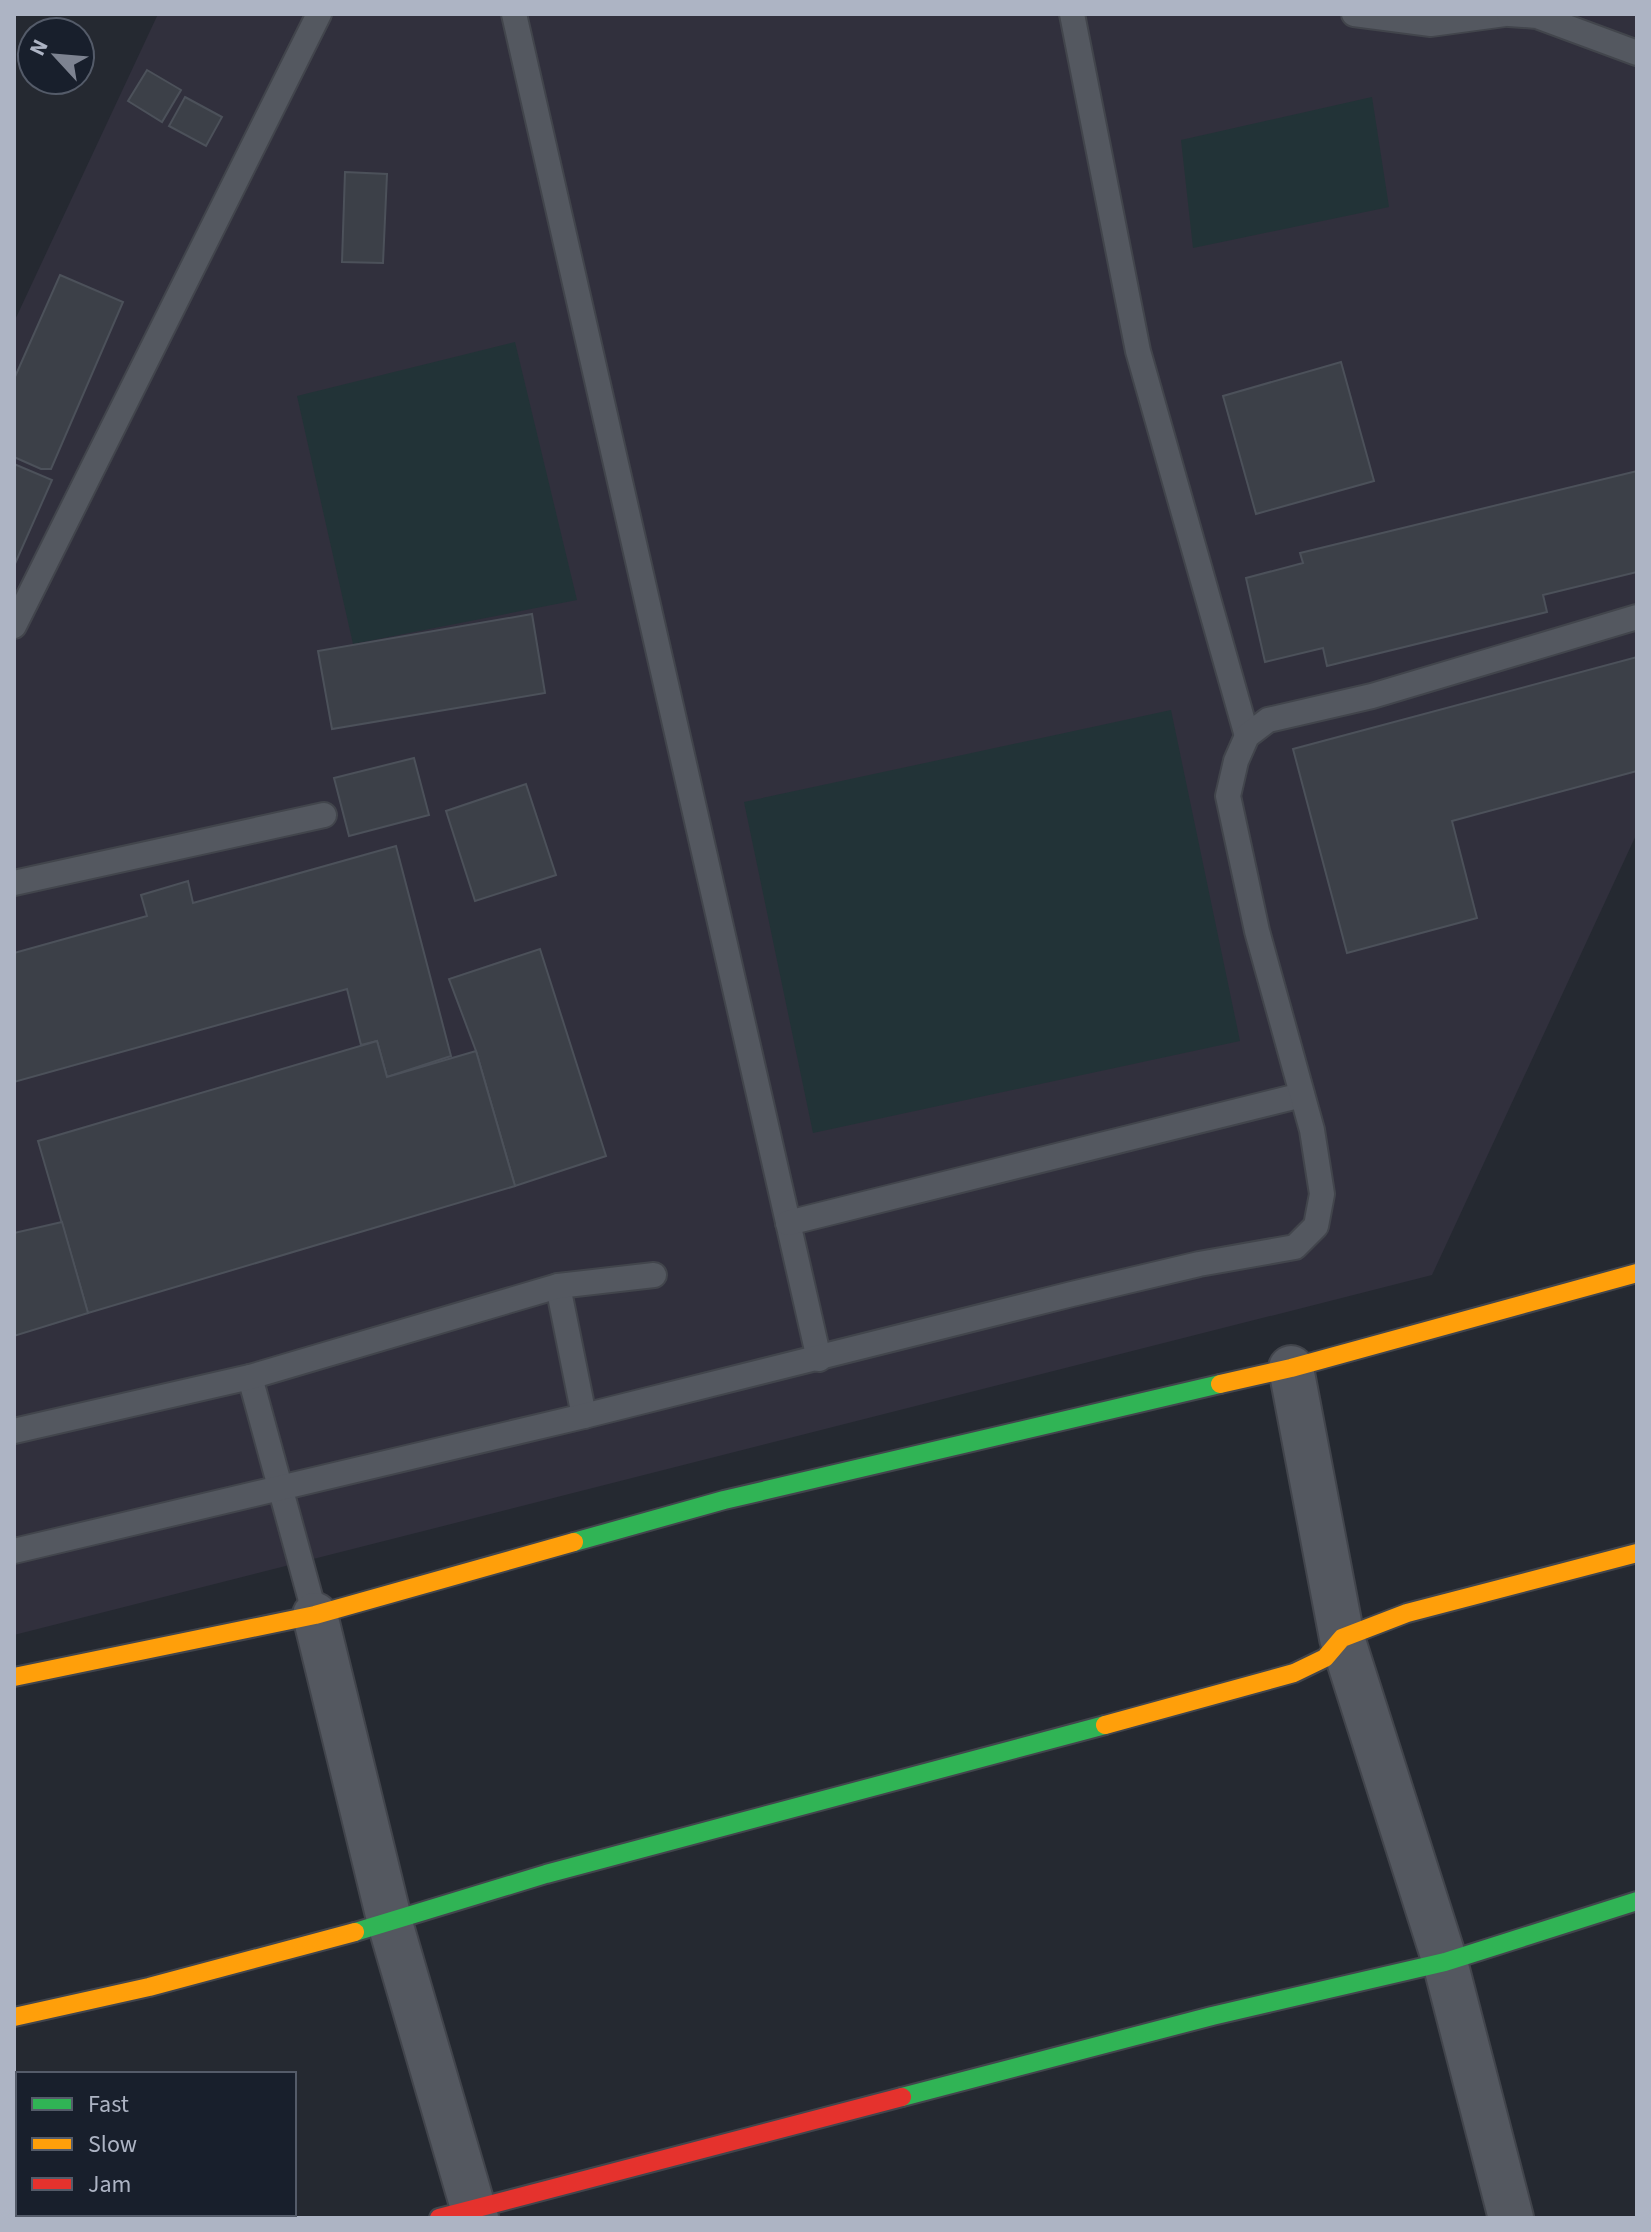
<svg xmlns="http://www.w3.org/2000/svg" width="1651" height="2232" font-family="'Source Sans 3',sans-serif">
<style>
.medical{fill:#31303d}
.green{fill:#223337}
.building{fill:#3c4048;stroke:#4c515a;stroke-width:2}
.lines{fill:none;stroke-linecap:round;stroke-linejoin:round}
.lane-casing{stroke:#42454c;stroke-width:28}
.street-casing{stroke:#42454c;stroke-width:48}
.fast-casing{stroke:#42454c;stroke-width:22}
.slow-casing{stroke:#42454c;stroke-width:22}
.jam-casing{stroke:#42454c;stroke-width:22}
.lane{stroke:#545860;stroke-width:24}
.street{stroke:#545860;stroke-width:44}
.fast{stroke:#30b455;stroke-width:18}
.slow{stroke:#ff9f0a;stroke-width:18}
.jam{stroke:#e5322d;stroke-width:18}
</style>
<rect width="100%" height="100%" fill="#252931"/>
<path class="medical" d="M 158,14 L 1637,14 L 1637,833 L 1432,1275 L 14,1635 L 14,322 Z"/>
<g class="green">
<path d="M 1372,97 L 1389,207 L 1193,248 L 1181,140 Z"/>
<path d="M 515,342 L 577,600 L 353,644 L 297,396 Z"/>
<path d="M 1171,710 L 1240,1041 L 813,1133 L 744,802 Z"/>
</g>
<g class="building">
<path d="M 147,70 L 181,90 L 162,122 L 128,101 Z"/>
<path d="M 185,97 L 222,117 L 206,146 L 169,126 Z"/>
<path d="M 345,172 L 387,174 L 383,263 L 342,262 Z"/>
<path d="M 60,275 L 123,302 L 51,469 L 41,469 L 14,457 L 14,379 Z"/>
<path d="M 1341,362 L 1374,481 L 1256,514 L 1223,396 Z"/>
<path d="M 14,464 L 52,480 L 14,566 Z"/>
<path d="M 1637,471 L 1637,572 L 1543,595 L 1547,612 L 1327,666 L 1323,648 L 1265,662 L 1246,578 L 1303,563 L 1300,553 Z"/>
<path d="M 532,614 L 545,693 L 332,729 L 318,651 Z"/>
<path d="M 1637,657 L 1637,771 L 1452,821 L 1477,918 L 1347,953 L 1293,749 Z"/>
<path d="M 414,758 L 429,815 L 349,836 L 334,778 Z"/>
<path d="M 526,784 L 556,875 L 475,901 L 446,811 Z"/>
<path d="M 396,846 L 451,1056 L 387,1077 L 377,1041 L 361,1045 L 347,989 L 14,1082 L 14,953 L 147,916 L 141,895 L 188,881 L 193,903 Z"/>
<path d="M 540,949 L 606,1156 L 515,1186 L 476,1051 L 449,979 Z"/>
<path d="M 377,1041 L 387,1077 L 476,1051 L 515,1186 L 88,1313 L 38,1141 Z"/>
<path d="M 62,1222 L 88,1313 L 14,1336 L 14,1233 Z"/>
</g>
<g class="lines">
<defs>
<g id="lane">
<path d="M 514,14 L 819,1359"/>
<path d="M 1072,14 L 1138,351 L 1247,736"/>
<path d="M 1354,14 L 1431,24 L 1505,14"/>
<path d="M 1509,14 L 1537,16 L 1637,53"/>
<path d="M 14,626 L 319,14"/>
<path d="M 14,883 L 324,815"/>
<path d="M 788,1223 L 1302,1095"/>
<path d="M 558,1286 L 584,1416"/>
<path d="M 250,1377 L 315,1615"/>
<path d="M 14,1431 L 250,1377 L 558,1286 L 654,1275"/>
<path d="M 14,1551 L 584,1416 L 1072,1294 L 1199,1264 L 1295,1247 L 1316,1226 L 1322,1194 L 1312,1130 L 1257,931 L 1228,796 L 1236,761 L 1247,736 L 1268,720 L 1372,696 L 1637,617"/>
</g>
<g id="street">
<path d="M 1291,1368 L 1342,1638 L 1445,1962 L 1511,2218"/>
<path d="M 315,1615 L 390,1923 L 476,2218"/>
</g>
<g id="fast">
<path d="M 574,1542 L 724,1500 L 1220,1384"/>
<path d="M 355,1932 L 546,1874 L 1105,1725"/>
<path d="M 902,2097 L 1212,2016 L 1445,1962 L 1637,1901"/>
</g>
<g id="slow">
<path d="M 1220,1384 L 1291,1368 L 1637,1273"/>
<path d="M 14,1677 L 315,1615 L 574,1542"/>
<path d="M 1105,1725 L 1294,1673 L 1325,1658 L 1342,1638 L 1407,1613 L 1637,1553"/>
<path d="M 14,2017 L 149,1987 L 355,1932"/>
</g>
<path id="jam" d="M 439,2218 L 902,2097"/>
</defs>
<use href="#lane" class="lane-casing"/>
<use href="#street" class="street-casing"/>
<use href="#fast" class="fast-casing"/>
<use href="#slow" class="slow-casing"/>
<use href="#jam" class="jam-casing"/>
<use href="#lane" class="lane"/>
<use href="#street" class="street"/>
<use href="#fast" class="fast"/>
<use href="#slow" class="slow"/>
<use href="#jam" class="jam"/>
</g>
<rect width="1651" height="2232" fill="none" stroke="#adb4c4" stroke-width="32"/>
<rect x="16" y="2072" width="280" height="144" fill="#181f2c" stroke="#545b69" stroke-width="2"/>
<rect x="32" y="2098" width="40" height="12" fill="#30b455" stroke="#545b69" stroke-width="2"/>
<text x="88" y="2112" font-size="24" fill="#adb4c4">Fast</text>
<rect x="32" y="2138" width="40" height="12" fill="#ff9f0a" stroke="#545b69" stroke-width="2"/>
<text x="88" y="2152" font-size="24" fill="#adb4c4">Slow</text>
<rect x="32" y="2178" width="40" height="12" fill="#e5322d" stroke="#545b69" stroke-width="2"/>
<text x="88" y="2192" font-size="24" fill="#adb4c4">Jam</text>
<g transform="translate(56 56) rotate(296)"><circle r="38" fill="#181f2c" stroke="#545b69" stroke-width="2"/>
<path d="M0-6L14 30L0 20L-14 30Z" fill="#7d8391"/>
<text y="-12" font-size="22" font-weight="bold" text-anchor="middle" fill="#adb4c4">N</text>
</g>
</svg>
